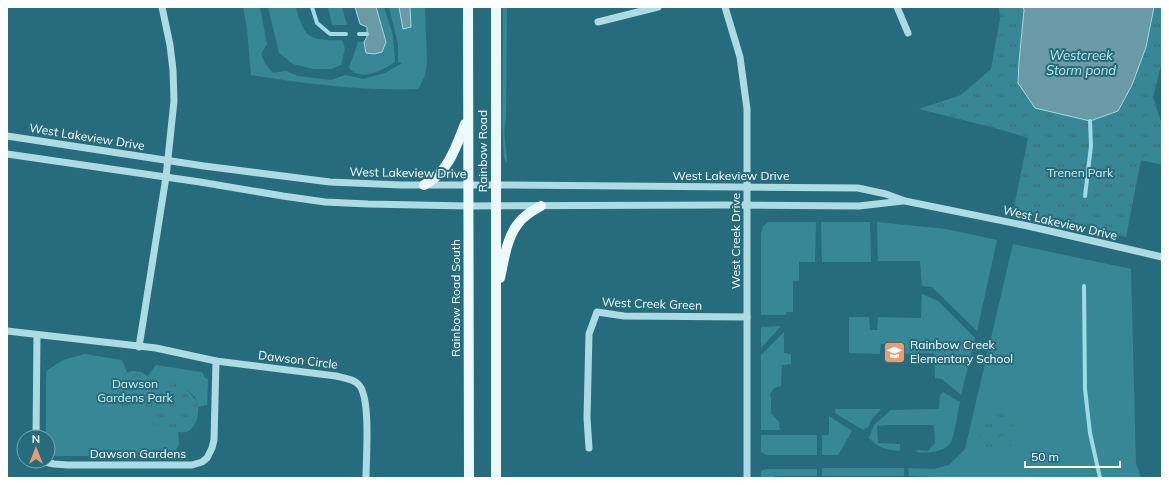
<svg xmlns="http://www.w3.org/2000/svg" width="1169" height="485" font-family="Mulish,sans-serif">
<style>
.grass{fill:#388797}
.park{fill:url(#park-tufts)}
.water{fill:#6a9aa5;stroke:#a0dae5}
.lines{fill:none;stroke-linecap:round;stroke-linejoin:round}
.stream{stroke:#a0dae5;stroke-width:4}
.minor{stroke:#acdbe4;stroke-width:7}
.major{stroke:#ebf8fc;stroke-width:10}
.labels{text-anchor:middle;stroke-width:4;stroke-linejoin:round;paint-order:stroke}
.street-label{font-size:12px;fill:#fff;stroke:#276c7c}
.park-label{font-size:12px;fill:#ceedf4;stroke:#276c7c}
.poi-label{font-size:12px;fill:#fff;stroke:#276c7c;text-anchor:start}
.water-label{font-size:13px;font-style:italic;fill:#c2e7ef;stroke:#276c7c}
</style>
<defs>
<pattern id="park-tufts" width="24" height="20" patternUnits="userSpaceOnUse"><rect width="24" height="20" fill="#388797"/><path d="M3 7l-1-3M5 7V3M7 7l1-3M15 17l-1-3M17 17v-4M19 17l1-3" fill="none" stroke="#416c75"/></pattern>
</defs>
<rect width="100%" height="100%" fill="#276c7c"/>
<g class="grass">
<path d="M 243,7 L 260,7 L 267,44 L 261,54 L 265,63 L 273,73 L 286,71 L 298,76 L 331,80 L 345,75 L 363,79 L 385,73 L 402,63 L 398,62 L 398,44 L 389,7 L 425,7 L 427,62 L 425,76 L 418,89 C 362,91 307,84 251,75 L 247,29 Z"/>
<path d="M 268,7 L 296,7 C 298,16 302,30 310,36 C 317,40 334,41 342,40 L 345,49 L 341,65 L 331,69 L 313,69 L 293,64 L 279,53 Z"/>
<path d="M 328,7 L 342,7 L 347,25 L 332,25 Z"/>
<path d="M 376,7 L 384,7 L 393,36 L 395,62 C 383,70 361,82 349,68 L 358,42 L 364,42 L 366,53 L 386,42 Z"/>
<path d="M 503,7 L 507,7 L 506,120 C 502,133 507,148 507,162 L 506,163 L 504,158 L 502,122 Z"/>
<path d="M 768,222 L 816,222 L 815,262 L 799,262 L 799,281 L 793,281 L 793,312 L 786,312 L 786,315 L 761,315 L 761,234 L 763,226 Z"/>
<path d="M 821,222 L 870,222 L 871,262 L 822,262 Z"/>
<path d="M 877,222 L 946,229 L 997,240 L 977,331 L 932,287 L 922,286 L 920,261 L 878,261 Z"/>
<path d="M 1013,244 L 1131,269 L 1136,463 L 1141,478 L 955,478 L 909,476 L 908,468 L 934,469 L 949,465 L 965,449 Z"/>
<path d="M 922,294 L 938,301 L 975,338 L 961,395 L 942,379 L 935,378 L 934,353 L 890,354 L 888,344 L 881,344 L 880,354 L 849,353 L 849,317 L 869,317 L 870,330 L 877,330 L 878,317 L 921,318 Z"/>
<path d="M 781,326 L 761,348 L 761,327 Z"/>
<path d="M 784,332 L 784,353 L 791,354 L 791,364 L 782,365 L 781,386 L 774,388 L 770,394 L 771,398 L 771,413 L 779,422 L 780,430 L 761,430 L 761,355 Z"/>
<path d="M 85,354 L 122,360 L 127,373 L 124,374 L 116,398 C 121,407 134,413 144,408 L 153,424 L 178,432 L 179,444 L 176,450 L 175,456 L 56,456 L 48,452 L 48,437 L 46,437 L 46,371 L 63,360 Z"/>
<path d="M 156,365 L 202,372 L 205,378 L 208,379 L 207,405 L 198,407 L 195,397 L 181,385 L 166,381 L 153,383 L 148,376 Z"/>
<path d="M 943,392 L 960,402 C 958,409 954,438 951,442 C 944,453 929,452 919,453 L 916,450 L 928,451 L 935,443 L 934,425 L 887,425 L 877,426 L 878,443 L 900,444 L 900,451 C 887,450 878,448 869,438 L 874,425 L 891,410 L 939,409 L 940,396 Z"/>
<path d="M 835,409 L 881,409 L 872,419 L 868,427 L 863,430 L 835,413 Z"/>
<path d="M 829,416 L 852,431 L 838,455 L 822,455 L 822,435 L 829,435 Z"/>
<path d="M 761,435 L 817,435 L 817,455 L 766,455 L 761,452 Z"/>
<rect x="822" y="468" width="82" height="8"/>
<path d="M 766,469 L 817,469 L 817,476 L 774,476 L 774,478 L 761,478 L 761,471 Z"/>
</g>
<g class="park">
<path d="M 999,7 L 1023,7 L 1024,10 L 1019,62 L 1018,83 L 1146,47 L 1154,7 L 1162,7 L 1162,61 L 1153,97 L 1162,125 L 1162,165 L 1141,160 L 1126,237 L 1013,212 L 1028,138 L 995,128 L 919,109 L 961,95 L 991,69 L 1000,19 Z"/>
<path d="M 133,371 C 143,371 149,376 154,385 L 159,381 C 166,381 174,381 180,384 C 183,386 196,399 197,402 C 200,411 197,429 186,432 C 176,434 163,427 153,424 L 144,409 C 116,421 100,379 133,371 Z"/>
<path d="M 985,409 L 1017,416 L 1009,453 L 977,446 Z"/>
</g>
<g class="water">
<path d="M 355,7 L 376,7 L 386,42 L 382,52 L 374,54 L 366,53 L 364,42 L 367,37 L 367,27 L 360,24 Z"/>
<path d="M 399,7 L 410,7 L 411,27 L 403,29 Z"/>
<path d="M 1023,7 L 1154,7 L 1146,47 L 1132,85 L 1118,111 L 1090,121 L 1035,108 L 1018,83 L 1019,62 L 1024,10 Z"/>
</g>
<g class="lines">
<g class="stream">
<path d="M 312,7 L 317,23 L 330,34 L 346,34"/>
<path d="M 359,34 L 367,34"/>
<path d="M 1085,196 L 1091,146 L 1090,121"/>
<path d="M 1084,286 L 1085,389 L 1090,433 L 1100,478"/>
</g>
<g class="minor">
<path d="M 725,7 L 740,57 L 747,109 L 747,478"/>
<path d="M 897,7 L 908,33"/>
<path d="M 598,22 L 658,7"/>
<path d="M 7,136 L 204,166 L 330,182 L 401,185 L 510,185 L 858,188 L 886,194 L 905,201 L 1028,226 L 1162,257"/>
<path d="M 7,154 L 200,182 L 283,196 L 325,202 L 368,204 L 468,206 L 726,205 L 859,206 L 903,201"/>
<path d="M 7,331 L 156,348 L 216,361 L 336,376 C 344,378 354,379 359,385 C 371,398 366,459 366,478"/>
<path d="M 139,347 L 166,177 L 174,101 L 173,70 L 170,45 L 162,7"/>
<path d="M 36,437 L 37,335"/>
<path d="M 589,448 L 587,418 L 589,334 L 597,312 L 624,316 L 747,317"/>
<path d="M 40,461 L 54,464 L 68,465 L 192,465 L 202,462 L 207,458 L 212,448 L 214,440 L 216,361"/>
</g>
<g class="major">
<path d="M 468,7 L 469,478"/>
<path d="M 424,185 C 448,173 456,147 465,124"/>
<path d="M 500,278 C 504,261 506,240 517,225 C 523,216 532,211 541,206"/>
<path d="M 496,478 L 496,7"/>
</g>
</g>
<defs>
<symbol id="school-square" viewBox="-11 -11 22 22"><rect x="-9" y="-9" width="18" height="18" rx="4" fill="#ec9a72" stroke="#276c7c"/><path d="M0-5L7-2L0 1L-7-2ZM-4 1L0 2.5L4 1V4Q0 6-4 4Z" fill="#fff"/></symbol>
</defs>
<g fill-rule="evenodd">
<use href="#school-square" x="882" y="340" width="25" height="25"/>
</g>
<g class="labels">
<g class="street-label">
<text transform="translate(87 137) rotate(9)" y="4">West Lakeview Drive</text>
<text transform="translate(483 151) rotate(-90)" y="4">Rainbow Road</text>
<text transform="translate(408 173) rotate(1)" y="4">West Lakeview Drive</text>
<text x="731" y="180">West Lakeview Drive</text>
<text transform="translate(1060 223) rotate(13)" y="4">West Lakeview Drive</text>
<text transform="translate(736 241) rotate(-90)" y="4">West Creek Drive</text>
<text transform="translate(456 298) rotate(-90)" y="4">Rainbow Road South</text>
<text transform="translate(652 304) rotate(2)" y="4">West Creek Green</text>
<text transform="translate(298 360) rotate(7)" y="4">Dawson Circle</text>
<text x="138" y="458">Dawson Gardens</text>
</g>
<g class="park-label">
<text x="1080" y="177">Trenen Park</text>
<text x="135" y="388">Dawson<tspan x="135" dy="14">Gardens Park</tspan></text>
</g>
<g class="poi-label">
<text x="910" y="349">Rainbow Creek<tspan x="910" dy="14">Elementary School</tspan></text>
</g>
<g class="water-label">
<text x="1081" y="60">Westcreek<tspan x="1081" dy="15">Storm pond</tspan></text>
</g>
</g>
<rect width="1169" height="485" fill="none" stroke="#ffffff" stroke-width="16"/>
<g transform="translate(36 449)"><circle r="19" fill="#276c7c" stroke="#7da7b0"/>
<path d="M0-3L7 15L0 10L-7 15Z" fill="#ec9a72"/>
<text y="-6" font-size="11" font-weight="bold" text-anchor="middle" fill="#ffffff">N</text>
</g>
<path d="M1025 461v6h95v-6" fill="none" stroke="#ffffff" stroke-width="2"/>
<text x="1031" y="461" font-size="12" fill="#ffffff" stroke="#276c7c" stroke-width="3" paint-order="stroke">50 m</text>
</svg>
